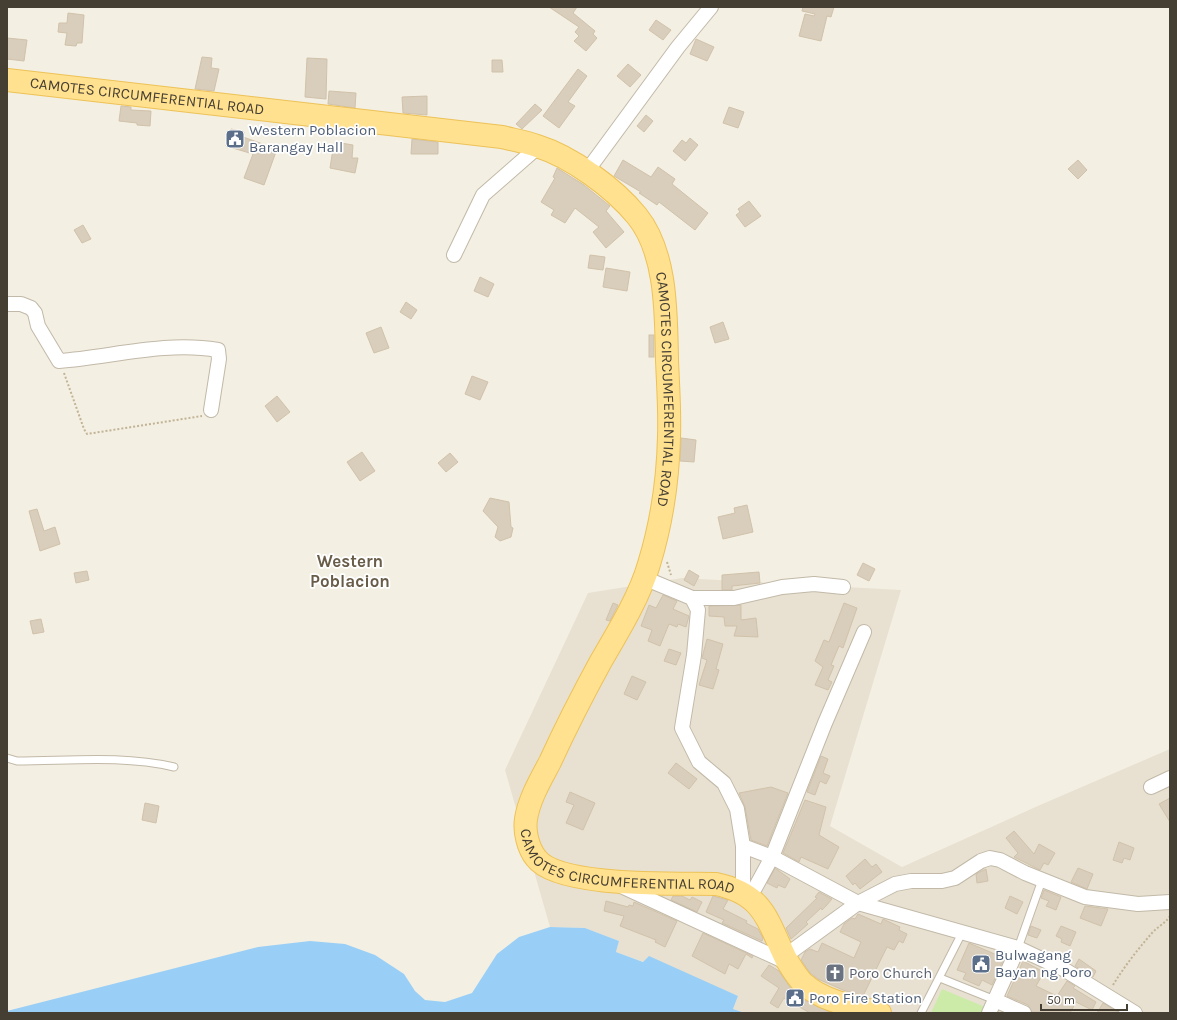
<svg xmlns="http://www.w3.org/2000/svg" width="1177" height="1020" font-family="Karla,sans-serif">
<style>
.residential{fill:#e8e1d1}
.green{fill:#cceba8}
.water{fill:#99cff6}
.building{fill:#d9cdbb;stroke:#d1c2aa}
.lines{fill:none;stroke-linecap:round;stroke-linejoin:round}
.service-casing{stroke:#c2b9a8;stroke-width:9}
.minor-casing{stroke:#c2b9a8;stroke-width:16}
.primary-casing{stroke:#edc257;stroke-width:24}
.path{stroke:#c2b395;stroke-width:2;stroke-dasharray:2 2;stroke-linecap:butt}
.service{stroke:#fff;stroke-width:7}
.minor{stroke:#fff;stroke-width:14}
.primary{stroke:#ffe190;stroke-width:22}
.labels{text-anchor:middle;stroke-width:3.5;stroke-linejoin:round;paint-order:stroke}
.street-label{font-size:15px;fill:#453e33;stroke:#fff}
.service-label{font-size:15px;fill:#4e5e75;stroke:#fff;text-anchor:start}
.worship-label{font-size:15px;fill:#5b616d;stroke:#fff;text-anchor:start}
.quarter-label{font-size:17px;font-weight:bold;fill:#695d49;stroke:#fff}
</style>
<rect width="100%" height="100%" fill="#f3efe3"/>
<path class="residential" d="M 682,578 L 901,590 L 830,826 L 902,867 L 1040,805 L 1170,749 L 1170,1013 L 745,1013 L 733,1009 L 738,996 L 616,952 L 619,941 L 585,928 L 550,927 L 505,770 L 588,593 Z"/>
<path class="green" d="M 942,989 L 985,1007 L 982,1013 L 931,1013 Z"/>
<path class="water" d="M 550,927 L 585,928 L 619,941 L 616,952 L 643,962 L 649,956 L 738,996 L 733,1009 L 745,1013 L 7,1013 L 7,1011 L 258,947 L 310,941 L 345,944 L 375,955 L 404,974 L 415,991 L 425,1000 L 445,1002 L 472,993 L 497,954 L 519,937 Z"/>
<g class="building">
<path d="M 549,7 L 577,7 L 573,13 L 595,31 L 593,34 L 597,38 L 586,51 L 574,41 L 579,36 L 575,32 L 579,27 Z"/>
<path d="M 803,7 L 834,7 L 831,17 L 827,16 L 821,41 L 799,36 L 805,14 L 814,16 L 815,14 L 802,11 Z"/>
<path d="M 68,13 L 84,15 L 82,43 L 77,43 L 76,46 L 65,45 L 67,33 L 58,32 L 59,23 L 67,23 Z"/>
<path d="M 656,20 L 671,30 L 663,40 L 649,30 Z"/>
<path d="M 7,38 L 27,40 L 24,61 L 7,59 Z"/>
<path d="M 696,39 L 714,47 L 707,61 L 690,54 Z"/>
<path d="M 202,57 L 212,58 L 211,68 L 219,69 L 214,91 L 195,89 Z"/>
<path d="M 307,58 L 327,59 L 326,99 L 305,97 Z"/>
<path d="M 492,60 L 502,60 L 503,72 L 492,72 Z"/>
<path d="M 628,64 L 641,75 L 630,87 L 617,76 Z"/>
<path d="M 578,69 L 587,76 L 568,102 L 575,106 L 559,128 L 543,116 Z"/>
<path d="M 329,91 L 356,93 L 355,108 L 328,104 Z"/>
<path d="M 427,96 L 427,115 L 403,113 L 402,97 Z"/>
<path d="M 535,104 L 542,110 L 522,129 L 516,124 Z"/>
<path d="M 121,106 L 131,107 L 131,110 L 151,111 L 150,126 L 137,125 L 137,123 L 119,121 Z"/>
<path d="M 729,107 L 744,112 L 738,128 L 723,123 Z"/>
<path d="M 646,115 L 653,121 L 644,132 L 637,126 Z"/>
<path d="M 231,129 L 244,132 L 243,137 L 277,149 L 264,185 L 244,178 L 253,154 L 226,146 Z"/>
<path d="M 690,138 L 698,145 L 685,161 L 673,151 L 682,140 L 686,143 Z"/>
<path d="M 412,139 L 438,142 L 438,154 L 411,154 Z"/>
<path d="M 341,143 L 353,145 L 352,158 L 358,158 L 355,173 L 330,168 L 333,149 L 340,150 Z"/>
<path d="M 623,160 L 651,177 L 658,167 L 675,179 L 672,184 L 708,213 L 695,230 L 659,202 L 657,205 L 639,193 L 641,192 L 614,176 Z"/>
<path d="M 1078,160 L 1087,170 L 1078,179 L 1068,169 Z"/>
<path d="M 557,168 L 584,185 L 610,206 L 606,211 L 624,232 L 606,248 L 593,232 L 599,227 L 575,208 L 565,223 L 551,215 L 554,210 L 541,202 L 555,178 L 553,177 Z"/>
<path d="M 749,201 L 761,216 L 745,227 L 736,215 L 740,212 L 738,209 Z"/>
<path d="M 83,225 L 91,239 L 82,243 L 74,230 Z"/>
<path d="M 590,255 L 605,257 L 603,270 L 588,268 Z"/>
<path d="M 606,268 L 630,272 L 627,291 L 603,287 Z"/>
<path d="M 480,277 L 494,284 L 488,297 L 474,291 Z"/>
<path d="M 406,302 L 417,310 L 411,319 L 400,312 Z"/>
<path d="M 723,322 L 729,339 L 715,343 L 710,327 Z"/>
<path d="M 381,327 L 389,348 L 374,353 L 366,333 Z"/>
<rect x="649" y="335" width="5" height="22"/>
<path d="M 472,376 L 488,382 L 480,400 L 465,394 Z"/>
<path d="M 277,396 L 290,412 L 277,422 L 265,406 Z"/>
<path d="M 681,438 L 696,440 L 694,462 L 680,461 Z"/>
<path d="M 362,452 L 375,471 L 360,481 L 347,462 Z"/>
<path d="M 450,453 L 458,462 L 446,472 L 438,463 Z"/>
<path d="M 490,498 L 509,502 L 511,527 L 513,528 L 511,537 L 500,541 L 495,537 L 498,527 L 483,511 Z"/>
<path d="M 747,505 L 753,532 L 723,539 L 718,517 L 735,513 L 734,508 Z"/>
<path d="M 37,509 L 44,531 L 55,527 L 60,544 L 40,551 L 29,511 Z"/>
<path d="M 863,563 L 875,569 L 869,581 L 857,575 Z"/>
<path d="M 689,570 L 699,576 L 694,586 L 684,580 Z"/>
<path d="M 87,571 L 89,580 L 76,583 L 74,573 Z"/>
<path d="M 759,572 L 760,583 L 732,586 L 732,590 L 722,590 L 722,575 Z"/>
<path d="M 663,595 L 677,601 L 673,609 L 689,616 L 686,627 L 678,624 L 677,627 L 669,624 L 660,646 L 648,641 L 652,630 L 641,626 L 649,605 L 656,608 Z"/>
<path d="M 613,603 L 618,605 L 610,621 L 606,620 Z"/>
<path d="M 844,603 L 857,608 L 843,648 L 839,646 L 831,665 L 834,666 L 828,680 L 832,682 L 828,690 L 815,685 L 823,667 L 815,661 L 824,640 L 829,642 Z"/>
<path d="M 741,605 L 741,620 L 756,618 L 758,637 L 734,636 L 737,626 L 725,626 L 724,617 L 709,616 L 709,606 Z"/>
<path d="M 41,619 L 44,632 L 33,634 L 30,621 Z"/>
<path d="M 707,639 L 723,644 L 716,669 L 719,670 L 713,689 L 699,685 L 707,660 L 702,658 Z"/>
<path d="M 669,649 L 681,653 L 676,665 L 664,661 Z"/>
<path d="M 632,676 L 646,682 L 637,700 L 624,694 Z"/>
<path d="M 821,756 L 828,759 L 823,773 L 830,776 L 826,784 L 820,781 L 815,795 L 807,792 Z"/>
<path d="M 676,763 L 697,779 L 689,789 L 668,773 Z"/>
<path d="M 771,787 L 788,793 L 767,846 L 751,840 L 745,807 L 739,793 Z"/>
<path d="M 570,792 L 595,803 L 583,830 L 566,823 L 574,805 L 566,802 Z"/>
<path d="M 1170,798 L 1170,822 L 1159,804 Z"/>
<path d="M 805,800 L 826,807 L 819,835 L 839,847 L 828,869 L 801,857 L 799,862 L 783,853 Z"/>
<path d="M 145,803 L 159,806 L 156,823 L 142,820 Z"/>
<path d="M 1014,831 L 1034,854 L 1039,844 L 1055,853 L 1048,865 L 1044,863 L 1040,870 L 1014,857 L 1018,853 L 1006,838 Z"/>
<path d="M 1119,842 L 1134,848 L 1130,860 L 1124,858 L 1122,863 L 1113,860 Z"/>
<path d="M 865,859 L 872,867 L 876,864 L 882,872 L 860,889 L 855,883 L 853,885 L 846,876 Z"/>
<path d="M 775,868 L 790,879 L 785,888 L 778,885 L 777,888 L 767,883 Z"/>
<path d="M 1078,868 L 1093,874 L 1087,889 L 1071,882 Z"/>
<path d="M 986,869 L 988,881 L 977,883 L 976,874 Z"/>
<path d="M 1044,890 L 1061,897 L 1056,910 L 1046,906 L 1049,901 L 1041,898 Z"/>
<path d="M 819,892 L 832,899 L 826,906 L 822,910 L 821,908 L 806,922 L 808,924 L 791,939 L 786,928 L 817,898 L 815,897 Z"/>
<path d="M 673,896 L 682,896 L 690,900 L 692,897 L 702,902 L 697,912 L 671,900 Z"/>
<path d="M 713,896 L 728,900 L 723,909 L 747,921 L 746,923 L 758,929 L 763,938 L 762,941 L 722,923 L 724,920 L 706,912 Z"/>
<path d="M 1010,896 L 1023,902 L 1017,914 L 1005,908 Z"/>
<path d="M 606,901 L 628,907 L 629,905 L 633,906 L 634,902 L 677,921 L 665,947 L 655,942 L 656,940 L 620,926 L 624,916 L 604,911 Z"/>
<path d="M 1085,906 L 1108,909 L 1101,926 L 1080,918 Z"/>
<path d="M 858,914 L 881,924 L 883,919 L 900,927 L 899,930 L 907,934 L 903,943 L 899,941 L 894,950 L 887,947 L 863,996 L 843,990 L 818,979 L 810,973 L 801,960 L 805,952 L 810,949 L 818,952 L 822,943 L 854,958 L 861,942 L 840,932 L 844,924 L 852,918 L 855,919 Z"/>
<path d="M 1031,926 L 1041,930 L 1037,938 L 1028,935 Z"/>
<path d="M 1061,926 L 1076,932 L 1070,946 L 1061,942 L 1062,939 L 1056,936 Z"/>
<path d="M 703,933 L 753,956 L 752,958 L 746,954 L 738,969 L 729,964 L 725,974 L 692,956 Z"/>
<path d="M 969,943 L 1004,958 L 992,985 L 982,980 L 979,986 L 963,979 L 966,973 L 957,970 Z"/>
<path d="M 1079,959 L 1096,971 L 1093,977 L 1075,966 Z"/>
<path d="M 1023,961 L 1044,972 L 1036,986 L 1057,996 L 1067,981 L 1075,986 L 1073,988 L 1096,1002 L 1092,1010 L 1076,1002 L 1070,1013 L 1032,1013 L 1028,1005 L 1007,996 Z"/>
<path d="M 769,965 L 779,971 L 792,990 L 804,1000 L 832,1013 L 810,1013 L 784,998 L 778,1008 L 770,1003 L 779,988 L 761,976 Z"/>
<path d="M 1103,1003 L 1119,1013 L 1097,1013 Z"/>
</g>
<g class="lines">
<defs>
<g id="service">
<path d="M 7,758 L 17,761 C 69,761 122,755 174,767"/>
<path d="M 1018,948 L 1042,880"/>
<path d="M 940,978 L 995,1000"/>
<path d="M 921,1013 L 963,931"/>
</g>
<g id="minor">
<path d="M 587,171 L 678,47 L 711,7"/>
<path d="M 454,255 L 483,195 L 539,146"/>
<path d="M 7,304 L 21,304 L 31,308 L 35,313 L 38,326 L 59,361 C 112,357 165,341 218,350 L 219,359 L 211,410"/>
<path d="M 644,578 L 692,598 L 698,610 L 694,655 L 682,728 L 699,762 L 724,783 L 737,809 L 743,846 L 772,857 L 825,723 L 864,632"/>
<path d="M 692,598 L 734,598 L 782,587 L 814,584 L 843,587"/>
<path d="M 1151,787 L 1170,778"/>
<path d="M 743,846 L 743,893"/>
<path d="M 621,886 L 788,963"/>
<path d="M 747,895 L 755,888 L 772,857 L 858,903 L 1018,948 L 1065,970 L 1135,1013"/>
<path d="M 785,956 L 858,903 L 895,884 L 911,881 L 942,881 L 955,878 L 981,861 L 990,858 L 1000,860 L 1025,873 L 1085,897 L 1138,904 L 1170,902"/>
<path d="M 995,1000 L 1024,1013"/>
<path d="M 989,1013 L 1018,948"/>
</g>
<g id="primary">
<path id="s1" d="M 7,80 L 502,137 C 514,140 526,142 537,146 C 572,157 614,188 637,216 C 667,253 666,314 667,360 C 668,386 670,411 669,437 C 668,478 661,525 649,564 C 640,596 618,632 601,661 C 583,694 566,727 550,762 C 541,779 529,799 526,819 C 524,831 528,848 536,858 C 558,888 679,883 716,884 C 764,894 767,920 786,959 C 791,967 797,978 804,984 C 824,1002 854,1006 880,1013"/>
</g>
</defs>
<use href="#service" class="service-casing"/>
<use href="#minor" class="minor-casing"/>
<use href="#primary" class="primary-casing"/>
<g class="path">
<path d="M 64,373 L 84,429 L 87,434 L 202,416"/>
<path d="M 667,562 L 671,575"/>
<path d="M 1113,985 C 1124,967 1138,949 1152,933 C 1158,926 1165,924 1170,916"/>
</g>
<use href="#service" class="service"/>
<use href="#minor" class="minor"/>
<use href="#primary" class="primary"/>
</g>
<defs>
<symbol id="civic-square" viewBox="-11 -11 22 22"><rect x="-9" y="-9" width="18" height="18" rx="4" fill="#5c6f8a" stroke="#fff"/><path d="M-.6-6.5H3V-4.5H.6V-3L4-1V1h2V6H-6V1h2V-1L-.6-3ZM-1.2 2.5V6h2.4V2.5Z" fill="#fff"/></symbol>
<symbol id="church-square" viewBox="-11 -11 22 22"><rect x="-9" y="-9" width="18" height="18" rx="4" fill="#6b7280" stroke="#fff"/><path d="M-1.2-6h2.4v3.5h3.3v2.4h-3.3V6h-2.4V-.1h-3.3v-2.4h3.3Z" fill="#fff"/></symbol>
</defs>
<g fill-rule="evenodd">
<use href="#civic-square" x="224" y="128" width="22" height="22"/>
<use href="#civic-square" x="970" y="953" width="22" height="22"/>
<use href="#church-square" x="824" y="962" width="22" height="22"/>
<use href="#civic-square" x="784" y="987" width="22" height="22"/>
</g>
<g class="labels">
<g class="street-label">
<text dy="5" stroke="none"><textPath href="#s1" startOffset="141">CAMOTES CIRCUMFERENTIAL ROAD</textPath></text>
<text dy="5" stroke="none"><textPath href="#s1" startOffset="837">CAMOTES CIRCUMFERENTIAL ROAD</textPath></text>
<text dy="5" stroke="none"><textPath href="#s1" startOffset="1425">CAMOTES CIRCUMFERENTIAL ROAD</textPath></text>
</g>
<g class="service-label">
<text x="249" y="135">Western Poblacion<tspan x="249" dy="17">Barangay Hall</tspan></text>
<text x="995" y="960">Bulwagang<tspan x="995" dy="17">Bayan ng Poro</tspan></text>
<text x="809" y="1003">Poro Fire Station</text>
</g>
<g class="worship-label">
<text x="849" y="978">Poro Church</text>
</g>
<g class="quarter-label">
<text x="350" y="567">Western<tspan x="350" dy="20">Poblacion</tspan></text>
</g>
</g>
<rect width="1177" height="1020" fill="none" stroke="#453e33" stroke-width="16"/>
<path d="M1041 1004v6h86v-6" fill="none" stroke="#453e33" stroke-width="2"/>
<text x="1047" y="1004" font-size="12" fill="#453e33" stroke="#ffffff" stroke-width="3" paint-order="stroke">50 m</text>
</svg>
